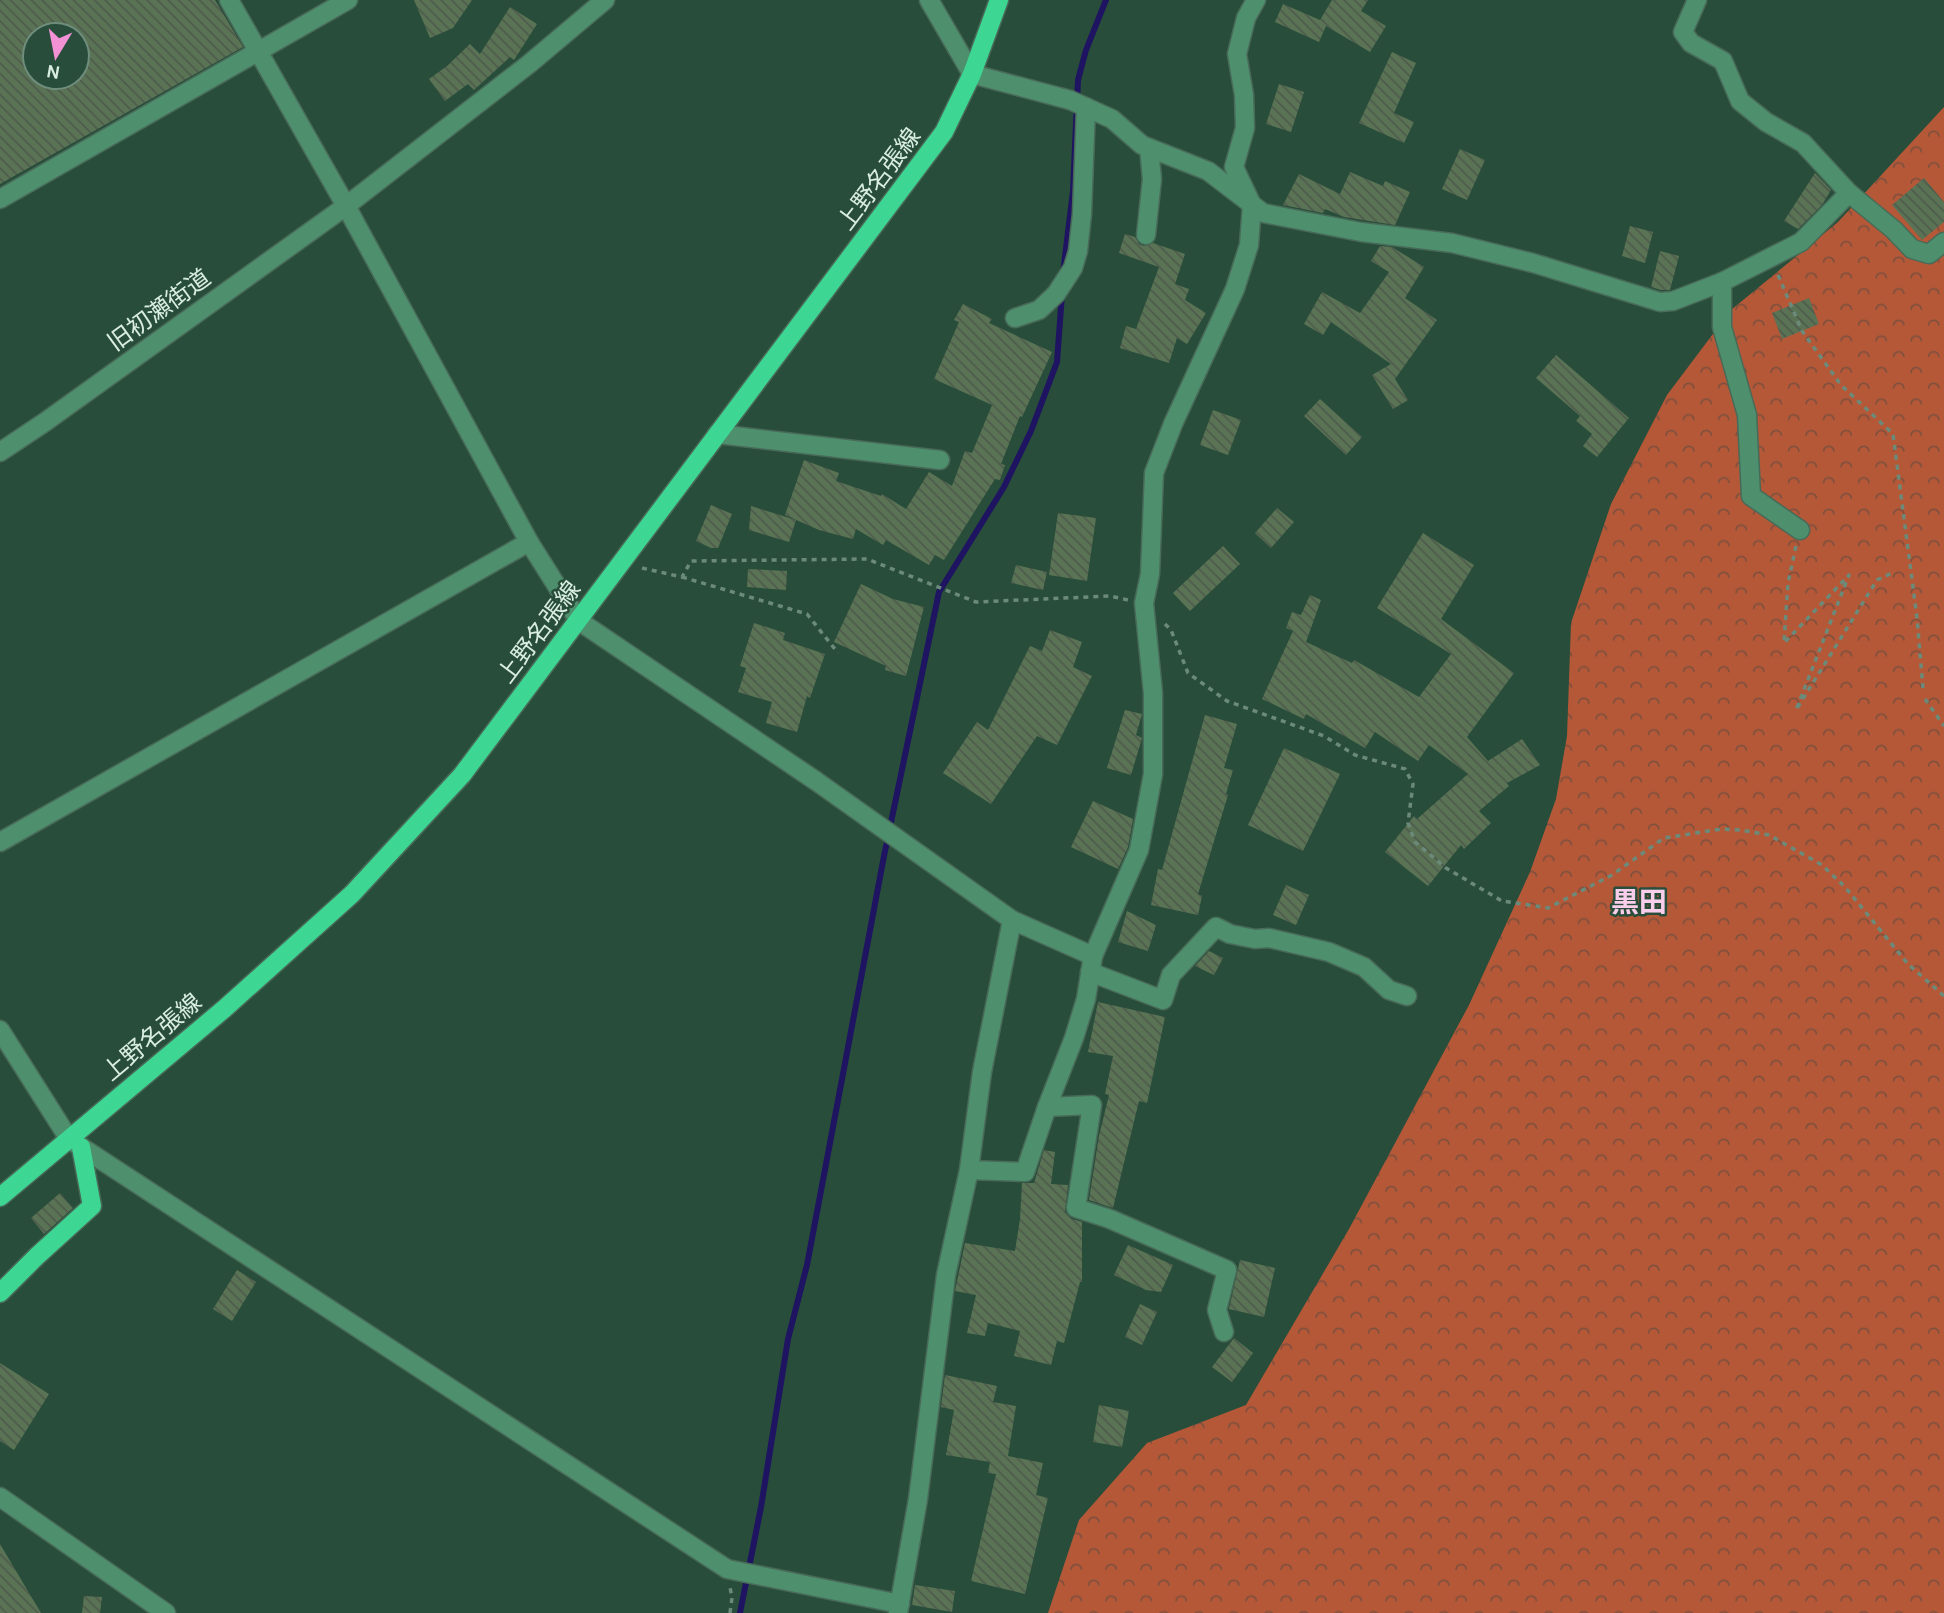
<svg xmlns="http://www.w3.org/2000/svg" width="1944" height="1613" font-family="Karla,'Noto Sans JP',sans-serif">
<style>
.forest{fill:url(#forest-crowns)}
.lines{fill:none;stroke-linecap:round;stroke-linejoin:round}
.stream{stroke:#1e1461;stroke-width:6}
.building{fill:url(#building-back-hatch);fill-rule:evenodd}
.minor-casing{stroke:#486a58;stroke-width:21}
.major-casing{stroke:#486a58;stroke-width:21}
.path{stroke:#6c8a7a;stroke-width:3.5;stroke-dasharray:5 5;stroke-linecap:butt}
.minor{stroke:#4e8f6d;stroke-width:18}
.major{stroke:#3dd793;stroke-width:18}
.labels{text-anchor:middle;stroke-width:5;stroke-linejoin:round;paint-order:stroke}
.street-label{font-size:24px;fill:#d9ede1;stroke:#284d3a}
.quarter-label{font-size:28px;font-weight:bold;fill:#f9ceea;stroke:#284d3a}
</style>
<defs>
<pattern id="forest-crowns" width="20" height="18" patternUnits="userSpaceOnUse" patternTransform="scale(1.75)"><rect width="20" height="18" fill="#b45838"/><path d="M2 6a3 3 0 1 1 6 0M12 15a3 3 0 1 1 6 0" fill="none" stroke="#80503d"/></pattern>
<pattern id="building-back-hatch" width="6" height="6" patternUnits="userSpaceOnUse" patternTransform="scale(1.75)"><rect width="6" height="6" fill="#5b7355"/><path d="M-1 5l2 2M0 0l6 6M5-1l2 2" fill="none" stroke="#4d5b4c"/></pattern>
</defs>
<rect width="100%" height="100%" fill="#284d3a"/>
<path class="forest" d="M 1944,107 L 1944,1613 L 1048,1613 L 1079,1520 L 1147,1443 L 1246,1405 L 1349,1229 L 1469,1005 L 1530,872 L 1556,799 L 1567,736 L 1571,623 L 1611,504 L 1667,395 L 1731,310 L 1838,222 Z"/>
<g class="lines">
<g class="stream">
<path d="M 1063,273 L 1073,191 L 1078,80 L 1086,50 L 1106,0"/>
<path d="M 740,1613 L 761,1507 L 788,1339 L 807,1265 L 884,856 L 939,592 L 1004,487 L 1031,431 L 1057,362 L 1062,294"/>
</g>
</g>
<g class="building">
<path d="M 0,0 L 215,0 L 243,47 L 0,184 ZM 35,35 L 77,35 L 77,77 L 35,77 Z"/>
<path d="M 414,0 L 472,0 L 453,28 L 430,38 Z"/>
<path d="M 1332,0 L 1368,0 L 1361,11 L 1386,26 L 1370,52 L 1326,26 L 1319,42 L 1275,22 L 1283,4 L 1320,20 Z"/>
<path d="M 510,7 L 537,24 L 514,60 L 510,57 L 474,90 L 468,84 L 445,101 L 429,79 L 447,66 L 470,44 L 480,54 Z"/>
<path d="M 1392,52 L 1416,63 L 1394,113 L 1414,122 L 1404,143 L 1359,123 Z"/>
<path d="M 1279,84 L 1304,92 L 1291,132 L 1266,124 Z"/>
<path d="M 1460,149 L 1485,160 L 1467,200 L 1442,189 Z"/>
<path d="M 1350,172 L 1383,186 L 1385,181 L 1410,192 L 1395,225 L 1344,217 L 1325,209 L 1323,213 L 1283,205 L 1299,174 L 1340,194 Z"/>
<path d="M 1815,173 L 1831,190 L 1822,205 L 1798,229 L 1784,221 Z"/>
<path d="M 1924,178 L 1944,202 L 1944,222 L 1922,240 L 1892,205 Z"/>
<path d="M 1630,226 L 1653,232 L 1645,263 L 1622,256 Z"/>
<path d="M 1125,234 L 1135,237 L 1139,244 L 1144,246 L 1153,243 L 1185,254 L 1175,284 L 1189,289 L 1185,300 L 1206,313 L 1187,344 L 1177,338 L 1169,363 L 1120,348 L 1126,326 L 1136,329 L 1159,267 L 1119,253 Z"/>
<path d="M 1380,246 L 1392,247 L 1424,267 L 1405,298 L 1437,320 L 1395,379 L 1408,400 L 1393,409 L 1372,375 L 1391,364 L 1331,322 L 1323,335 L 1304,324 L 1322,292 L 1360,313 L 1389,272 L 1371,261 Z"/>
<path d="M 1660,251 L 1679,256 L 1670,290 L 1661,290 L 1651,287 Z"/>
<path d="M 1809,298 L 1819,324 L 1782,339 L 1772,313 Z"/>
<path d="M 963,304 L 992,319 L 989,323 L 1052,352 L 1022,417 L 1020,416 L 1001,464 L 1005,465 L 1000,480 L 995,479 L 944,560 L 935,555 L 929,565 L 886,540 L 883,545 L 856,529 L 853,539 L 819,530 L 785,515 L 804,460 L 839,473 L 836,481 L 881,496 L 882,494 L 906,509 L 929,472 L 952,486 L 965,451 L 972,453 L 992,405 L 934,379 L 959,322 L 954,320 Z"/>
<path d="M 1556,355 L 1629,418 L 1597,457 L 1583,446 L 1592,434 L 1576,421 L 1580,416 L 1536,378 Z"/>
<path d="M 1320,399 L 1362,437 L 1346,455 L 1304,416 Z"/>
<path d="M 1213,410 L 1241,420 L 1228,455 L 1200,445 Z"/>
<path d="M 711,505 L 732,514 L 718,548 L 711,548 L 696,541 Z"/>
<path d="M 751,506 L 796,520 L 789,542 L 749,530 Z"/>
<path d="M 1277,508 L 1294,522 L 1271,548 L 1255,533 Z"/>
<path d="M 1058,513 L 1096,518 L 1087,581 L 1049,575 Z"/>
<path d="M 1423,533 L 1474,565 L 1441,619 L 1514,673 L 1467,737 L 1488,761 L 1522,739 L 1540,765 L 1507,783 L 1509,786 L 1479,811 L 1491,823 L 1464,849 L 1461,845 L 1428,886 L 1385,852 L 1414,816 L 1417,819 L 1468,774 L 1429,745 L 1418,761 L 1375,732 L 1365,748 L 1306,714 L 1304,719 L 1262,699 L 1293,631 L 1286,628 L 1292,612 L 1301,615 L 1310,595 L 1321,600 L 1306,642 L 1352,663 L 1354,660 L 1419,697 L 1451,654 L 1377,608 Z"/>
<path d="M 1223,546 L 1240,564 L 1190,611 L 1173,593 Z"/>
<path d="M 1016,565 L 1047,572 L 1043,590 L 1011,583 Z"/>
<path d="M 748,569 L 787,571 L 786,590 L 747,587 Z"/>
<path d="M 861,584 L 893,599 L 924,607 L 906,676 L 885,670 L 886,666 L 834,642 Z"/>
<path d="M 754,623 L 785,633 L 783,640 L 825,654 L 810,698 L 807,696 L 797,732 L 766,723 L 772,702 L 738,692 L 746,668 L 740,666 Z"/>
<path d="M 1050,630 L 1082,642 L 1073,667 L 1092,676 L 1057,745 L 1037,736 L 991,804 L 943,773 L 977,722 L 988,730 L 1030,646 L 1042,651 Z"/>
<path d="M 1125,710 L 1142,714 L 1136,735 L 1142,738 L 1131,775 L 1107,768 Z"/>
<path d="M 1205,715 L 1237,724 L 1224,768 L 1233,770 L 1226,794 L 1228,795 L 1198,894 L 1202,896 L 1198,915 L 1151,905 L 1158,869 L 1162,870 Z"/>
<path d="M 1284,748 L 1340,774 L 1303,851 L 1248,825 Z"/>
<path d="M 1093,801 L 1133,819 L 1128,847 L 1118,869 L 1071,847 Z"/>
<path d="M 1286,885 L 1309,895 L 1296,925 L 1273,915 Z"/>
<path d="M 1127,911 L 1156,925 L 1148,951 L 1118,942 Z"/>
<path d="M 1209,951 L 1223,958 L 1214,975 L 1195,966 Z"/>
<path d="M 1098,1002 L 1165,1017 L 1147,1103 L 1139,1101 L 1113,1208 L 1089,1200 L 1099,1136 L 1109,1095 L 1105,1094 L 1113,1056 L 1088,1052 Z"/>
<path d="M 1044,1150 L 1055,1152 L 1051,1184 L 1068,1185 L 1065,1212 L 1072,1219 L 1082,1222 L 1082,1282 L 1080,1282 L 1064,1343 L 1057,1341 L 1051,1365 L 1014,1356 L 1020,1331 L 988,1323 L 985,1336 L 967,1333 L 976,1295 L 955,1291 L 965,1243 L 1015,1251 L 1020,1219 L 1022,1183 L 1034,1183 Z"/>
<path d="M 60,1193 L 73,1208 L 44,1234 L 31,1218 Z"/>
<path d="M 1128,1245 L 1173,1265 L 1161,1292 L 1146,1290 L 1114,1275 Z"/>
<path d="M 1240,1260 L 1275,1268 L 1264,1317 L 1229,1309 Z"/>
<path d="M 237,1270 L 256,1282 L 232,1321 L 213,1309 Z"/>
<path d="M 1140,1304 L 1157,1312 L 1142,1345 L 1125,1337 Z"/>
<path d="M 1234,1338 L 1253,1353 L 1232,1382 L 1212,1367 Z"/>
<path d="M 0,1363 L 49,1394 L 14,1450 L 0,1441 Z"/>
<path d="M 945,1375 L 997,1386 L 993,1402 L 1016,1406 L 1008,1456 L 1043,1463 L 1036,1495 L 1048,1498 L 1025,1594 L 971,1581 L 996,1474 L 988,1473 L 990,1462 L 946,1455 L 954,1410 L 941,1407 Z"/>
<path d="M 1099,1405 L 1129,1411 L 1122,1447 L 1093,1442 Z"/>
<path d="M 0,1544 L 41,1613 L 0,1613 Z"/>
<path d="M 915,1585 L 955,1591 L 952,1612 L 912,1605 Z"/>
<path d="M 84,1596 L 102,1597 L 100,1613 L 82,1613 Z"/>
</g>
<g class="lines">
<defs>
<g id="minor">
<path d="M 229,0 L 346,206 L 529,542 L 579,621 L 816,781 L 1012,920 L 1093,956"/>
<path d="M 929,0 L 972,74 L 1070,100 L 1112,119 L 1142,145 L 1208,171 L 1263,213 L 1361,232 L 1452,243 L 1533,263 L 1660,302 L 1673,301 L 1722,282 L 1801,242 L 1849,193"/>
<path d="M 1697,0 L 1683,32 L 1691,43 L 1723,61 L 1740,101 L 1766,122 L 1803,143 L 1849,193 L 1894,230 L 1912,249 L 1929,254 L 1944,242"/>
<path d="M 0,199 L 348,0"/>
<path d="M 1146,235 L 1152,179 L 1149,148"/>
<path d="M 1722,282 L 1722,327 L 1747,415 L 1751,496 L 1800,530"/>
<path d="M 1015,318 L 1039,310 L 1056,294 L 1073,268 L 1078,251 L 1082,214 L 1086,107"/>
<path d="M 717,434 L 940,460"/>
<path d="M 0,452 L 45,422 L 346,206 L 529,64 L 605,0"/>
<path d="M 0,842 L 529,542"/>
<path d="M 1090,972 L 1163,1000 L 1171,975 L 1216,927 L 1230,934 L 1255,939 L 1269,938 L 1329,952 L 1364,967 L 1389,990 L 1407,996"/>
<path d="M 0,1030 L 69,1139 L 727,1569 L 900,1604"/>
<path d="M 1047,1107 L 1092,1105 L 1076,1208 L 1110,1219 L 1227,1270 L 1217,1310 L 1224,1332"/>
<path d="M 969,1170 L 1025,1172 L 1047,1107 L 1074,1038 L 1086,999 L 1093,956 L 1139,850 L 1153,774 L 1153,693 L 1144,603 L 1150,574 L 1154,473 L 1173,424 L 1235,289 L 1249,245 L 1252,205 L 1234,167 L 1245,128 L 1244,95 L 1237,54 L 1246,18 L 1256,0"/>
<path d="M 0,1497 L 166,1613"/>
<path d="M 898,1613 L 918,1499 L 946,1275 L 969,1170 L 982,1072 L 1012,920"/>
</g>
<g id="major">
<path d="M 0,1197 L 224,1009 L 352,894 L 462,775 L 944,132 L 972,74 L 999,0"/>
<path d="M 0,1293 L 37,1256 L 92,1206 L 81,1147"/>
</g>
</defs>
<use href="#minor" class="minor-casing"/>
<use href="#major" class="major-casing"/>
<g class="path">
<path d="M 1778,275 L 1802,331 L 1841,385 L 1893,434 L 1917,618 L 1923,688"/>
<path d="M 1796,546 L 1788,583 L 1784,643 L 1849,575 L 1796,710 L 1877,580 L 1892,573"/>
<path d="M 642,568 L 682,577 L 691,561 L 867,559 L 976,602 L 1110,596 L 1128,600"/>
<path d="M 682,577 L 807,614 L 838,653"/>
<path d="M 1165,624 L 1171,630 L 1188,673 L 1227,701 L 1324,736 L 1355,755 L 1405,769 L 1413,784 L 1408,823 L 1415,842 L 1446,868 L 1502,901 L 1548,908 L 1612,875 L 1664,838 L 1721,829 L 1741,830 L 1769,835 L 1822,865 L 1845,887 L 1908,964 L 1944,996"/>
<path d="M 1925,699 L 1944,726"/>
<path d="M 730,1613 L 732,1598 L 730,1587"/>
</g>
<use href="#minor" class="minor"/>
<use href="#major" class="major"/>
</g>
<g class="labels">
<g class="street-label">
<text transform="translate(879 179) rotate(-53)" y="8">上野名張線</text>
<text transform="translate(159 310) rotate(-36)" y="8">旧初瀬街道</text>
<text transform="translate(539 632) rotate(-53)" y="8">上野名張線</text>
<text transform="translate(152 1037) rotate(-40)" y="8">上野名張線</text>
</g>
<g class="quarter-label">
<text x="1639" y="912">黒田</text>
</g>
</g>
<g transform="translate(56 56) rotate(190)"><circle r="33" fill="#284d3a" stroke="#6f8d7d" stroke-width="2"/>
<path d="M0-5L12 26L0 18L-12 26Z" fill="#f391d5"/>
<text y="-10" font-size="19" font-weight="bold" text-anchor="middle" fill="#d9ede1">N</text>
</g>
</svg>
